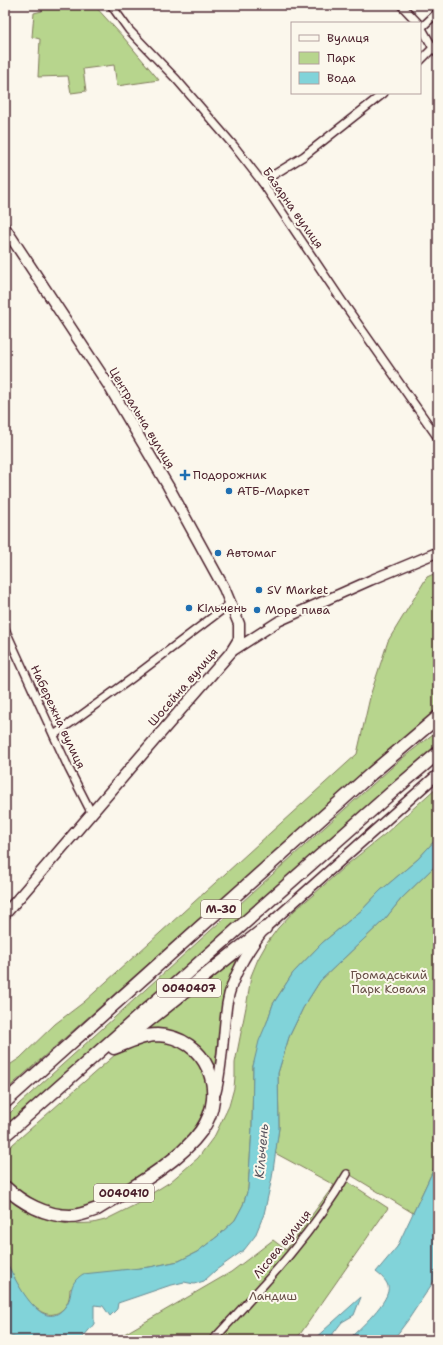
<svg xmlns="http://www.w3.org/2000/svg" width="443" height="1345" font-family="'Shantell Sans',sans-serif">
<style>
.green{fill:#b7d58d;stroke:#807a5c}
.water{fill:#81d3d9;stroke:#6b8b93}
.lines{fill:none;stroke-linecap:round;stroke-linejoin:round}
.minor-casing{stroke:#4a1f2b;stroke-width:10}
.tertiary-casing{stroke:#4a1f2b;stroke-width:12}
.secondary-casing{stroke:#4a1f2b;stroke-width:13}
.trunk-casing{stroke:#4a1f2b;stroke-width:15}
.minor{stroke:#fbf7ec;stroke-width:7}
.tertiary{stroke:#fbf7ec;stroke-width:9}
.secondary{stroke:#fbf7ec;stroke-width:10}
.trunk{stroke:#fbf7ec;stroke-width:12}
.poi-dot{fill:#1f6fb2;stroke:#fbf7ec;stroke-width:1.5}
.labels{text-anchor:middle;stroke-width:4;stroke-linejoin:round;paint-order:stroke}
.shield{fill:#fbf7ec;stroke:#7f6065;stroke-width:1}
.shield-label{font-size:11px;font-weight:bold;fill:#4a1f2b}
.street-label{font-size:12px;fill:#4a1f2b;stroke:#fbf7ec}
.poi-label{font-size:12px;fill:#4a1f2b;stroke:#fbf7ec;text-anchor:start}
.park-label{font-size:12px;fill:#654c44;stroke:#fbf7ec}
.water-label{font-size:13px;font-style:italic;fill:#5a555f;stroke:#fbf7ec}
</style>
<rect width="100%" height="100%" fill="#fbf7ec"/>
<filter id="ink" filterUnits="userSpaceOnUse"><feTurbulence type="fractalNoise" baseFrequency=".025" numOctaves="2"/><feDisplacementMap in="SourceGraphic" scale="8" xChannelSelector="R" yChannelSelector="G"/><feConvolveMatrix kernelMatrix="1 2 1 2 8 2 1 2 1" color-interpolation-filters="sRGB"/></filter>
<g filter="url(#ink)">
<g class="green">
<path d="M 42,5 L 94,5 L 124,38 L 159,80 L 117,86 L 114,65 L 83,69 L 86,91 L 71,93 L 68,76 L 38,77 L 40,39 L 32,37 L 34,13 L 42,11 Z"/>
<path d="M 438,572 L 438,710 L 420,724 L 341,793 L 5,1091 L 5,1068 L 20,1058 L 55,1024 L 84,1002 L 357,754 L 371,693 L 388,641 L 427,577 Z"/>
<path d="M 438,730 L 438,748 L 5,1126 L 5,1118 L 19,1104 L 336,817 L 399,761 Z"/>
<path d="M 438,786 L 438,837 L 418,859 L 380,891 L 362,910 L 322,943 L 293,973 L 273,1004 L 253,1066 L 252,1129 L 248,1189 L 243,1205 L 235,1220 L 218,1236 L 197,1252 L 179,1261 L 150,1267 L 116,1271 L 70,1289 C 70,1297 68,1305 62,1310 C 38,1330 12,1277 6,1260 C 4,1255 5,1248 5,1242 C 5,1227 5,1211 5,1196 L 22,1209 L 38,1217 L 68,1224 L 93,1223 L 105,1220 L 139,1203 L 154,1192 L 170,1182 L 198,1158 L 215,1135 L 229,1106 L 234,1088 L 235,1076 L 235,1063 L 247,1002 L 251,976 L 258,959 L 267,943 L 278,928 L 295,910 L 313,895 L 344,867 L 385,834 Z"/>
<path d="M 438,863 L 438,1160 L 413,1213 L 349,1174 L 345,1180 L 388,1208 L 296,1340 L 114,1340 L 231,1272 L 273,1240 L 286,1250 L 334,1185 L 275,1153 L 279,1128 L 278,1073 L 289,1037 L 303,1008 L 320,981 L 385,919 L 401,899 Z"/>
<path d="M 245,945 L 238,956 L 224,992 L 214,1071 L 212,1064 L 205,1053 L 144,1032 Z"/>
<path d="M 151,1040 L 169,1041 L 184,1048 L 201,1064 L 209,1088 L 206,1108 L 191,1134 L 175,1150 L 96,1205 C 63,1220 29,1200 5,1179 L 5,1151 L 116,1054 L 126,1048 Z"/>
</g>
<g class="water">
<path d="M 438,837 L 438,863 L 401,899 L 385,919 L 320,981 L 303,1008 L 289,1037 L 278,1073 L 279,1128 L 272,1178 L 264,1214 L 255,1236 L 244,1250 L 216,1270 L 204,1281 L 194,1284 L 184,1282 L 168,1286 L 118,1303 L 117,1309 L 110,1316 L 103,1306 L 94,1305 L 94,1324 L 83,1337 L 77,1340 L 22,1340 L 5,1334 L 5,1259 C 13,1275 41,1338 65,1307 C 75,1294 66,1285 83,1274 L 150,1267 L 179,1261 L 197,1252 L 218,1236 L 235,1220 L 243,1205 L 248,1189 L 252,1129 L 253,1066 L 259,1041 L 267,1022 L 273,1004 L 293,973 L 322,943 L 362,910 L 380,891 L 418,859 Z"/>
<path d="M 438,1160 L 438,1275 L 408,1320 L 393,1340 L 348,1340 C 358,1330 392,1300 388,1286 C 386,1280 381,1276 376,1272 L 397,1247 Z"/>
<path d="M 361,1297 L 354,1315 L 342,1322 L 328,1340 L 313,1340 Z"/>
</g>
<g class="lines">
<defs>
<g id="minor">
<path d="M 111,5 L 129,30 L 177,80 L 234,146 L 262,182 L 342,301 L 438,438"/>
<path d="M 401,5 L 418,23"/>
<path d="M 420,25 L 433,48 L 438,53"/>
<path d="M 422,27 L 438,12"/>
<path d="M 420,61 L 433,48"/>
<path d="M 262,182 L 304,156 L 384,93"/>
<path d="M 5,629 L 69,769 L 92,814"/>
<path d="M 54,735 L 131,679 L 231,603"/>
<path d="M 213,1340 C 261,1288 311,1236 347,1174"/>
</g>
<g id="tertiary">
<path d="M 231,652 L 279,621 L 371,580 L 438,552"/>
<path d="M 216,1092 C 223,1064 223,1033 227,1004 C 232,975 248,951 265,928 L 438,774"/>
</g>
<path id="secondary" d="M 5,228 L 109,386 L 168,486 L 224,588 L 239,624 L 239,639 L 231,652 L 165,728 L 5,914"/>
<g id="trunk">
<path d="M 124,1040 L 265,928"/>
<path d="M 5,1102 L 371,774 L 438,717"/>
<path d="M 5,1135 L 391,793 L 438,753"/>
<path d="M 5,1187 C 22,1203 46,1216 70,1216 C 79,1216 89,1212 97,1209 C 130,1189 178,1163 201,1131 C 229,1092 207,1037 157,1035 C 142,1035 127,1043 114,1048"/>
</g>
</defs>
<use href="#minor" class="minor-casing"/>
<use href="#tertiary" class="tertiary-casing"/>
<use href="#secondary" class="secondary-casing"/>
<use href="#trunk" class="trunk-casing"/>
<use href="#minor" class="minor"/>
<use href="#tertiary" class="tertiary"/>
<use href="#secondary" class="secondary"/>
<use href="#trunk" class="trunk"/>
</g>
</g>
<g class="poi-dot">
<path d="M183 469h4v4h4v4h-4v4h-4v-4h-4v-4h4z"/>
<circle cx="229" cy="491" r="4"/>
<circle cx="218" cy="553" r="4"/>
<circle cx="259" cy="590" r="4"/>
<circle cx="189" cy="608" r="4"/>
<circle cx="257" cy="610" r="4"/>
</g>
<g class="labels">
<g class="shield">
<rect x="201" y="900" width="40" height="18" rx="3"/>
<rect x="157" y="979" width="64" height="18" rx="3"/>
<rect x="94" y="1184" width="60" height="18" rx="3"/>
</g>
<g class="shield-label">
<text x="221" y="913">М-30</text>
<text x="189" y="992">О040407</text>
<text x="124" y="1197">О040410</text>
</g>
<g class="street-label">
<text transform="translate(293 208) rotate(55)" y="4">Базарна вулиця</text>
<text transform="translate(142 418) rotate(59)" y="4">Центральна вулиця</text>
<text transform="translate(183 687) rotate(-49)" y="4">Шосейна вулиця</text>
<text transform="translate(58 717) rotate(65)" y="4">Набережна вулиця</text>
<text transform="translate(282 1244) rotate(-51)" y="4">Лісова вулиця</text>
</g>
<g class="poi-label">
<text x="193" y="479">Подорожник</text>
<text x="237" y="495">АТБ-Маркет</text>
<text x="226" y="557">Автомаг</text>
<text x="267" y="594">SV Market</text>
<text x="197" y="612">Кільчень</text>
<text x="265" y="614">Море пива</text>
</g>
<g class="park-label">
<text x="389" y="979">Громадський<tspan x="389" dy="14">Парк Коваля</tspan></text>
<text x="273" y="1300">Ландиш</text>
</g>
<g class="water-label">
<text transform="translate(261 1151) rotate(-85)" y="5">Кільчень</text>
</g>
</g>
<rect width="443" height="1345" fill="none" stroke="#fbf7ec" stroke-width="20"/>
<rect x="10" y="10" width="423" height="1325" fill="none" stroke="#4a1f2b" stroke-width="1.5" filter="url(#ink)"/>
<rect x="291" y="22" width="130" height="72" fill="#fbf7ec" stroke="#b4a19f"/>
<rect x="299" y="35" width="20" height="6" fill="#fbf7ec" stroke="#b4a19f"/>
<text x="327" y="42" font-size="12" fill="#4a1f2b">Вулиця</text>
<rect x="299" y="52" width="20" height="12" fill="#b7d58d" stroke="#b4a19f"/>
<text x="327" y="62" font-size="12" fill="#4a1f2b">Парк</text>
<rect x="299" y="72" width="20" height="12" fill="#81d3d9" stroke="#b4a19f"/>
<text x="327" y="82" font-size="12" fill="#4a1f2b">Вода</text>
</svg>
